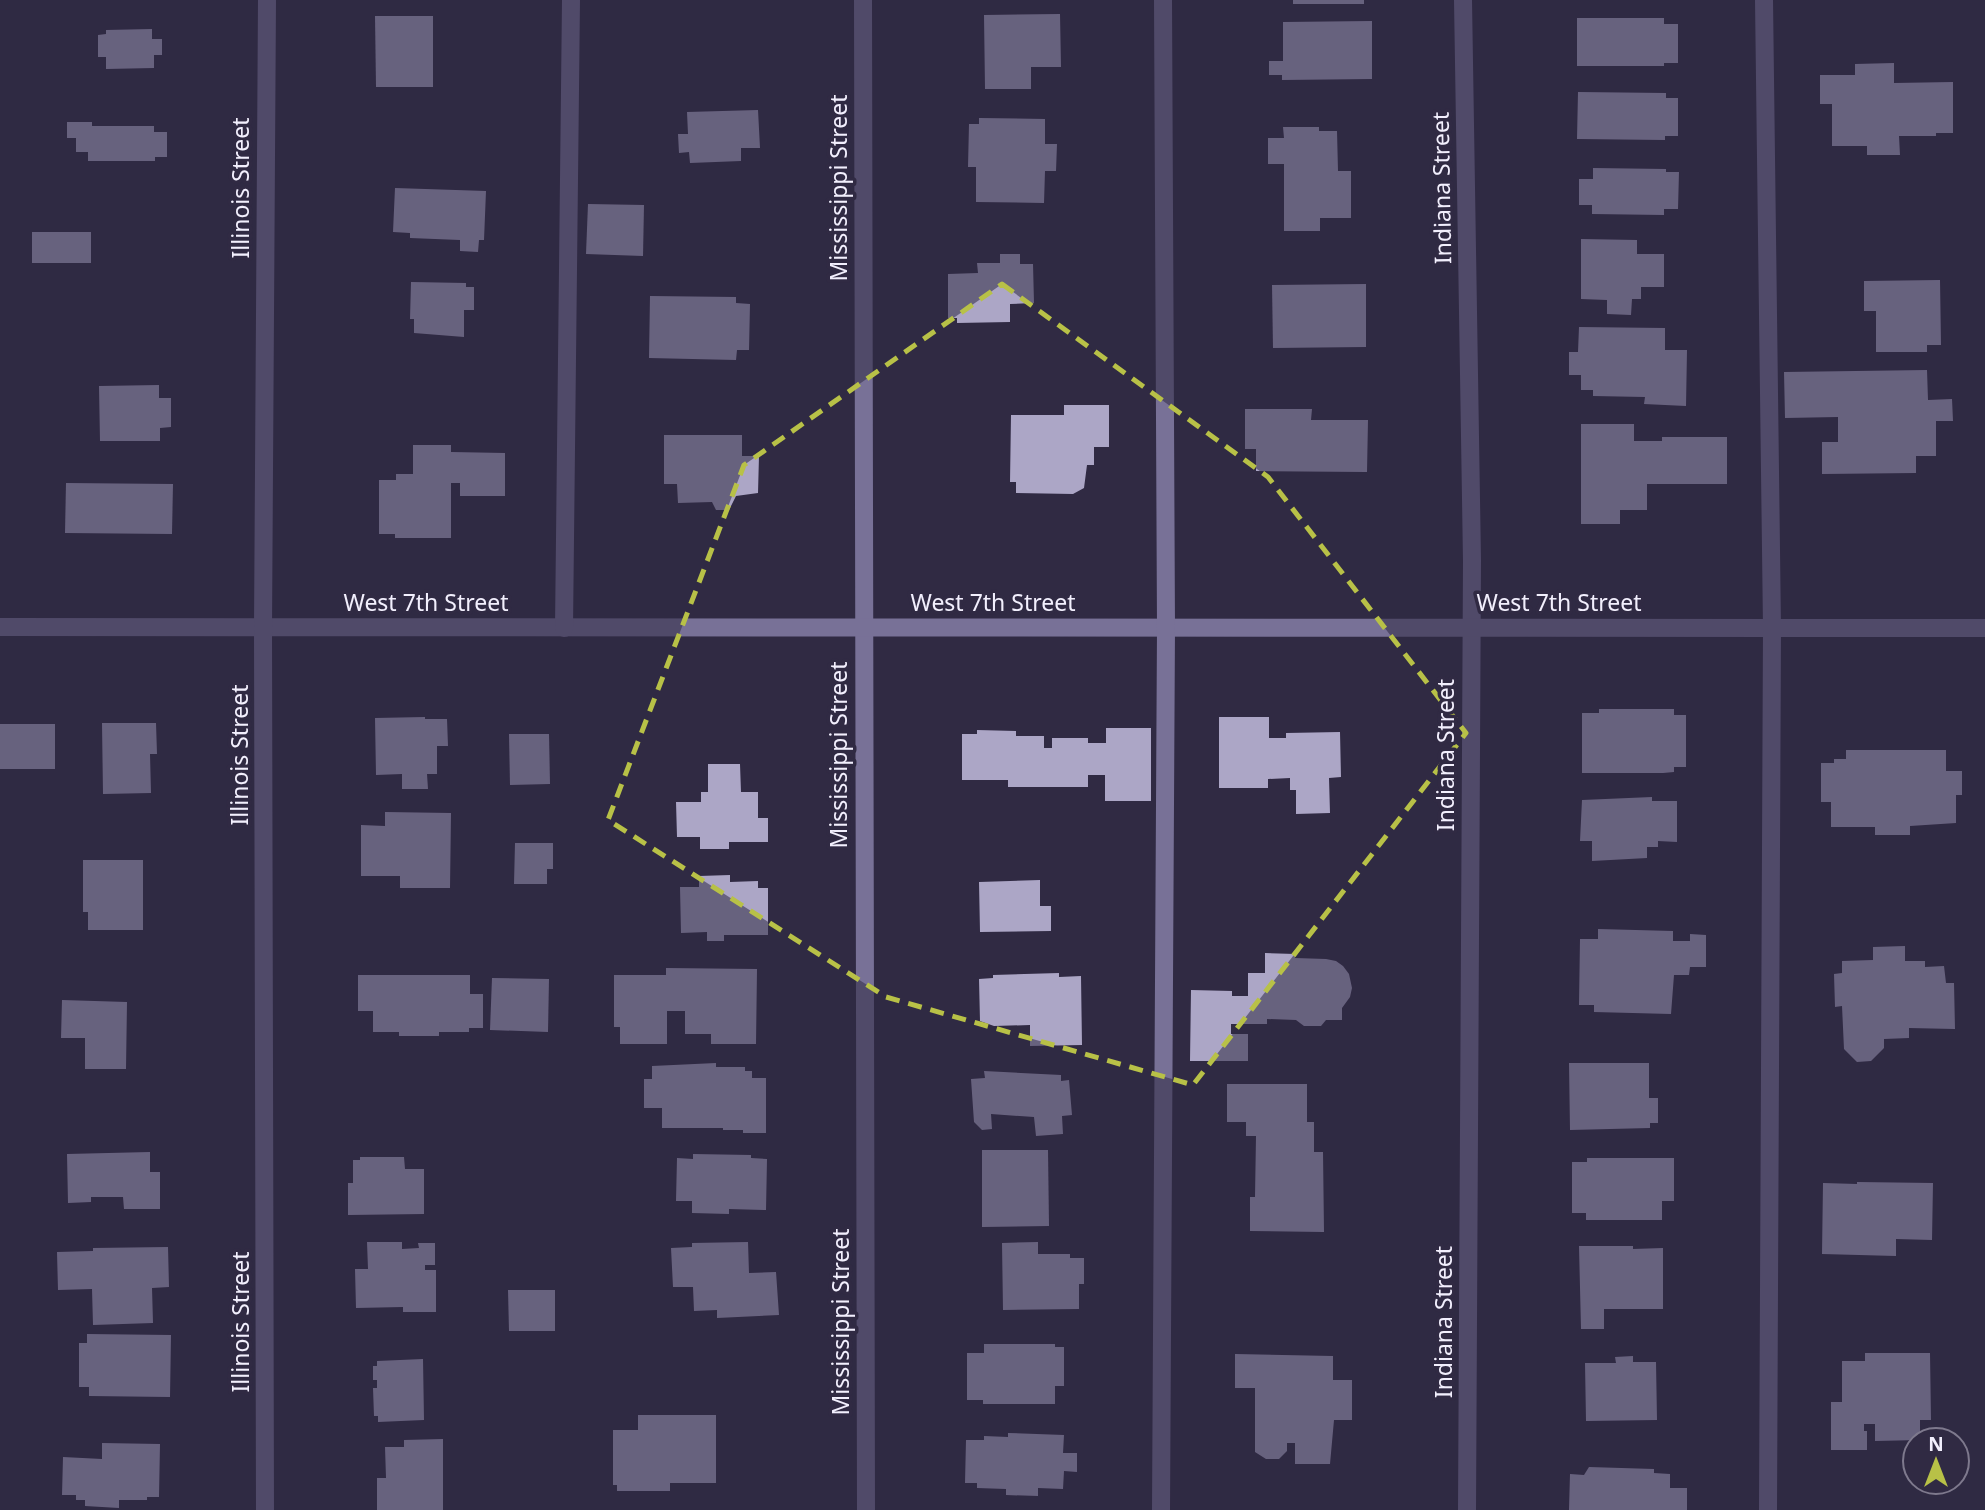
<svg xmlns="http://www.w3.org/2000/svg" width="1985" height="1510" font-family="'Noto Sans',sans-serif">
<style>
.building{fill:#aca6c6}
.lines{fill:none;stroke-linecap:round;stroke-linejoin:round}
.minor{stroke:#787197;stroke-width:18}
.marked{fill:none;stroke:#b8c147;stroke-width:5;stroke-dasharray:14 9;stroke-linejoin:round}
.labels{text-anchor:middle;stroke-width:7;stroke-linejoin:round;paint-order:stroke}
.street-label{font-size:23px;fill:#f2effd;stroke:#302a43}
</style>
<rect width="100%" height="100%" fill="#302a43"/>
<g class="building">
<rect x="1293" y="0" width="71" height="4"/>
<path d="M 1060,14 L 1061,67 L 1031,67 L 1031,89 L 985,89 L 984,15 Z"/>
<path d="M 375,16 L 433,16 L 433,87 L 376,87 Z"/>
<path d="M 1577,18 L 1664,18 L 1664,24 L 1678,24 L 1678,63 L 1664,63 L 1664,66 L 1577,66 Z"/>
<path d="M 1372,21 L 1372,79 L 1282,80 L 1282,75 L 1269,75 L 1269,61 L 1283,61 L 1283,22 Z"/>
<path d="M 152,29 L 152,39 L 162,39 L 162,55 L 154,55 L 154,68 L 106,69 L 106,57 L 98,57 L 98,35 L 106,34 L 106,30 Z"/>
<path d="M 1894,63 L 1894,83 L 1953,82 L 1953,133 L 1936,133 L 1936,136 L 1899,136 L 1900,155 L 1867,155 L 1867,146 L 1832,146 L 1832,104 L 1820,104 L 1820,75 L 1855,75 L 1855,64 Z"/>
<path d="M 1578,92 L 1666,93 L 1666,98 L 1678,98 L 1678,136 L 1665,136 L 1665,140 L 1577,139 Z"/>
<path d="M 758,110 L 760,148 L 741,148 L 741,161 L 690,163 L 689,152 L 679,153 L 678,134 L 688,134 L 687,112 Z"/>
<path d="M 979,118 L 1045,119 L 1045,144 L 1057,144 L 1056,171 L 1045,171 L 1044,203 L 976,202 L 976,167 L 968,167 L 969,124 L 979,124 Z"/>
<path d="M 67,122 L 92,122 L 92,126 L 154,126 L 154,132 L 167,132 L 167,157 L 155,157 L 155,161 L 88,161 L 88,152 L 76,152 L 76,138 L 67,138 Z"/>
<path d="M 1283,127 L 1319,127 L 1319,131 L 1337,131 L 1338,171 L 1351,171 L 1351,218 L 1320,218 L 1320,231 L 1284,231 L 1284,164 L 1268,164 L 1268,138 L 1284,138 Z"/>
<path d="M 1593,168 L 1666,169 L 1666,172 L 1679,172 L 1678,209 L 1664,209 L 1664,215 L 1592,214 L 1592,205 L 1579,205 L 1579,179 L 1593,179 Z"/>
<path d="M 395,188 L 486,191 L 484,240 L 479,240 L 478,252 L 460,251 L 460,240 L 410,238 L 410,233 L 393,232 Z"/>
<path d="M 588,204 L 644,205 L 643,256 L 586,254 Z"/>
<rect x="32" y="232" width="59" height="31"/>
<path d="M 1581,239 L 1637,240 L 1637,254 L 1664,254 L 1664,287 L 1641,287 L 1641,299 L 1632,299 L 1631,315 L 1607,314 L 1607,300 L 1581,299 Z"/>
<path d="M 1000,254 L 1020,254 L 1020,264 L 1033,264 L 1034,303 L 1010,304 L 1010,322 L 957,323 L 957,318 L 948,318 L 948,274 L 978,273 L 977,263 L 1000,263 Z"/>
<path d="M 1940,280 L 1941,345 L 1927,345 L 1927,352 L 1876,352 L 1876,311 L 1864,311 L 1864,281 Z"/>
<path d="M 411,282 L 466,283 L 466,287 L 474,287 L 474,310 L 464,310 L 464,337 L 414,333 L 414,319 L 410,319 Z"/>
<path d="M 1366,284 L 1366,347 L 1273,348 L 1272,285 Z"/>
<path d="M 650,296 L 736,297 L 736,303 L 750,304 L 749,350 L 737,350 L 736,360 L 649,358 Z"/>
<path d="M 1579,327 L 1665,328 L 1665,350 L 1687,350 L 1686,406 L 1644,404 L 1645,397 L 1593,396 L 1593,390 L 1581,390 L 1581,375 L 1569,375 L 1569,352 L 1578,352 Z"/>
<path d="M 1927,370 L 1928,400 L 1952,399 L 1953,421 L 1936,421 L 1936,456 L 1916,456 L 1916,473 L 1822,474 L 1822,442 L 1838,442 L 1838,417 L 1785,418 L 1784,372 Z"/>
<path d="M 159,385 L 159,398 L 171,398 L 171,427 L 160,428 L 160,441 L 100,441 L 99,386 Z"/>
<path d="M 1064,405 L 1109,405 L 1109,447 L 1094,447 L 1094,465 L 1087,465 L 1084,488 L 1073,494 L 1016,493 L 1016,482 L 1010,482 L 1011,415 L 1064,415 Z"/>
<path d="M 1245,409 L 1312,409 L 1311,420 L 1368,420 L 1367,472 L 1256,471 L 1256,449 L 1245,449 Z"/>
<path d="M 1581,424 L 1634,424 L 1634,441 L 1662,441 L 1662,437 L 1727,437 L 1727,484 L 1647,484 L 1647,510 L 1620,510 L 1620,524 L 1581,524 Z"/>
<path d="M 664,435 L 742,435 L 742,456 L 759,456 L 758,493 L 736,496 L 729,510 L 716,510 L 712,502 L 678,503 L 677,484 L 664,484 Z"/>
<path d="M 413,445 L 451,445 L 451,452 L 505,453 L 505,496 L 460,496 L 460,483 L 451,483 L 451,538 L 395,538 L 395,534 L 379,534 L 379,480 L 396,480 L 396,474 L 413,474 Z"/>
<path d="M 66,483 L 173,484 L 172,534 L 65,533 Z"/>
<path d="M 1599,709 L 1674,709 L 1674,715 L 1686,715 L 1686,767 L 1674,767 L 1674,772 L 1663,773 L 1582,773 L 1582,713 L 1599,713 Z"/>
<path d="M 425,717 L 425,719 L 447,719 L 448,746 L 437,746 L 437,774 L 427,774 L 428,789 L 402,789 L 402,774 L 376,775 L 375,718 Z"/>
<path d="M 1219,717 L 1269,717 L 1269,738 L 1286,738 L 1286,733 L 1340,732 L 1341,777 L 1329,778 L 1330,813 L 1296,814 L 1296,790 L 1290,790 L 1290,778 L 1268,779 L 1268,788 L 1219,788 Z"/>
<path d="M 102,723 L 156,723 L 157,754 L 150,754 L 151,793 L 103,794 Z"/>
<rect x="0" y="724" width="55" height="45"/>
<path d="M 1106,728 L 1151,728 L 1151,801 L 1105,801 L 1105,775 L 1088,775 L 1088,787 L 1008,787 L 1008,780 L 962,780 L 962,734 L 977,734 L 977,730 L 1016,731 L 1016,736 L 1044,736 L 1044,748 L 1052,748 L 1052,738 L 1088,738 L 1088,743 L 1106,743 Z"/>
<path d="M 509,734 L 549,734 L 550,784 L 510,785 Z"/>
<path d="M 1846,750 L 1946,750 L 1946,771 L 1962,771 L 1962,795 L 1956,795 L 1956,823 L 1910,826 L 1910,835 L 1875,835 L 1875,827 L 1831,827 L 1831,802 L 1821,802 L 1821,763 L 1834,763 L 1834,759 L 1846,759 Z"/>
<path d="M 708,764 L 740,764 L 741,792 L 758,792 L 758,818 L 768,818 L 768,842 L 729,842 L 729,849 L 700,849 L 700,837 L 677,837 L 676,802 L 701,802 L 701,792 L 708,792 Z"/>
<path d="M 1652,797 L 1652,801 L 1677,801 L 1677,842 L 1658,841 L 1658,847 L 1647,847 L 1647,858 L 1592,861 L 1592,841 L 1580,841 L 1582,800 Z"/>
<path d="M 385,812 L 451,813 L 450,888 L 400,888 L 400,876 L 361,876 L 361,825 L 385,826 Z"/>
<path d="M 515,843 L 553,843 L 553,869 L 547,869 L 547,884 L 514,884 Z"/>
<path d="M 83,860 L 143,860 L 143,930 L 88,930 L 88,912 L 83,912 Z"/>
<path d="M 730,875 L 730,882 L 758,881 L 758,888 L 768,888 L 768,935 L 724,935 L 724,941 L 707,941 L 707,932 L 681,933 L 680,887 L 699,887 L 699,876 Z"/>
<path d="M 1040,880 L 1040,906 L 1051,906 L 1051,931 L 980,932 L 979,882 Z"/>
<path d="M 1598,929 L 1673,931 L 1673,941 L 1690,941 L 1690,934 L 1706,935 L 1706,967 L 1690,967 L 1689,975 L 1674,975 L 1671,1014 L 1594,1012 L 1594,1005 L 1579,1005 L 1580,939 L 1598,939 Z"/>
<path d="M 1905,946 L 1905,961 L 1925,961 L 1925,967 L 1944,966 L 1946,983 L 1954,983 L 1955,1029 L 1909,1028 L 1909,1038 L 1884,1039 L 1884,1048 L 1871,1061 L 1857,1062 L 1844,1049 L 1842,1006 L 1835,1007 L 1834,974 L 1842,973 L 1842,961 L 1873,960 L 1873,947 Z"/>
<path d="M 1265,953 L 1295,954 L 1295,958 L 1326,959 L 1336,961 L 1343,966 L 1349,974 L 1352,988 L 1350,997 L 1342,1008 L 1342,1020 L 1326,1020 L 1321,1026 L 1304,1026 L 1296,1020 L 1267,1019 L 1267,1024 L 1231,1024 L 1231,1034 L 1248,1034 L 1248,1061 L 1190,1061 L 1191,990 L 1232,991 L 1232,996 L 1248,996 L 1248,973 L 1265,973 Z"/>
<path d="M 666,968 L 757,969 L 756,1044 L 711,1044 L 711,1034 L 685,1034 L 685,1011 L 667,1011 L 667,1044 L 620,1044 L 620,1027 L 614,1027 L 614,975 L 666,975 Z"/>
<path d="M 1059,973 L 1059,977 L 1081,976 L 1082,1045 L 1030,1046 L 1030,1025 L 994,1026 L 980,1021 L 979,979 L 993,978 L 993,975 Z"/>
<path d="M 358,975 L 470,975 L 470,994 L 483,994 L 483,1028 L 469,1028 L 469,1032 L 439,1032 L 439,1036 L 399,1036 L 399,1032 L 373,1032 L 373,1011 L 358,1011 Z"/>
<path d="M 492,978 L 549,979 L 548,1032 L 490,1030 Z"/>
<path d="M 62,1000 L 127,1002 L 126,1069 L 85,1069 L 85,1038 L 61,1038 Z"/>
<path d="M 716,1063 L 716,1067 L 745,1067 L 745,1071 L 752,1071 L 752,1078 L 766,1078 L 766,1133 L 743,1133 L 743,1130 L 723,1130 L 723,1128 L 662,1128 L 662,1108 L 644,1108 L 644,1079 L 652,1079 L 652,1066 Z"/>
<path d="M 1569,1063 L 1649,1063 L 1649,1098 L 1658,1098 L 1658,1123 L 1650,1123 L 1650,1128 L 1570,1130 Z"/>
<path d="M 984,1071 L 1061,1075 L 1061,1081 L 1069,1080 L 1072,1115 L 1062,1116 L 1063,1134 L 1036,1136 L 1034,1117 L 991,1114 L 992,1129 L 982,1130 L 974,1122 L 971,1079 L 985,1078 Z"/>
<path d="M 1227,1084 L 1307,1084 L 1307,1122 L 1314,1122 L 1314,1152 L 1323,1152 L 1324,1232 L 1250,1231 L 1250,1197 L 1255,1197 L 1256,1136 L 1246,1136 L 1246,1122 L 1227,1122 Z"/>
<path d="M 982,1150 L 1048,1150 L 1049,1226 L 982,1227 Z"/>
<path d="M 150,1152 L 150,1172 L 160,1172 L 160,1209 L 124,1209 L 123,1197 L 91,1197 L 91,1202 L 68,1203 L 67,1154 Z"/>
<path d="M 693,1154 L 751,1155 L 751,1158 L 767,1159 L 766,1210 L 729,1209 L 729,1214 L 692,1213 L 692,1201 L 676,1201 L 677,1158 L 693,1159 Z"/>
<path d="M 360,1157 L 404,1157 L 405,1169 L 424,1169 L 424,1214 L 348,1215 L 348,1183 L 353,1183 L 353,1160 L 360,1160 Z"/>
<path d="M 1587,1158 L 1674,1158 L 1674,1201 L 1662,1201 L 1662,1220 L 1586,1220 L 1586,1213 L 1572,1213 L 1572,1162 L 1587,1162 Z"/>
<path d="M 1857,1182 L 1933,1183 L 1932,1240 L 1896,1239 L 1896,1256 L 1822,1254 L 1823,1183 L 1857,1184 Z"/>
<path d="M 367,1242 L 402,1242 L 402,1249 L 419,1248 L 418,1243 L 435,1243 L 435,1265 L 425,1265 L 425,1270 L 436,1270 L 436,1312 L 403,1312 L 403,1307 L 356,1308 L 355,1269 L 368,1269 Z"/>
<path d="M 748,1242 L 749,1273 L 776,1272 L 779,1315 L 717,1318 L 717,1310 L 694,1311 L 693,1287 L 673,1287 L 671,1248 L 692,1247 L 692,1243 Z"/>
<path d="M 1038,1242 L 1038,1254 L 1070,1254 L 1070,1258 L 1084,1258 L 1084,1284 L 1079,1284 L 1079,1309 L 1003,1310 L 1002,1243 Z"/>
<path d="M 1579,1246 L 1633,1246 L 1633,1249 L 1663,1248 L 1663,1309 L 1604,1309 L 1604,1329 L 1581,1329 Z"/>
<path d="M 168,1247 L 169,1287 L 152,1288 L 153,1323 L 93,1325 L 92,1289 L 58,1290 L 57,1252 L 93,1251 L 93,1248 Z"/>
<path d="M 508,1290 L 555,1290 L 555,1331 L 509,1331 Z"/>
<path d="M 87,1334 L 171,1335 L 170,1397 L 89,1396 L 89,1387 L 79,1387 L 79,1343 L 87,1343 Z"/>
<path d="M 984,1344 L 1055,1344 L 1055,1347 L 1064,1347 L 1064,1386 L 1055,1386 L 1055,1404 L 983,1404 L 983,1400 L 967,1400 L 967,1353 L 984,1353 Z"/>
<path d="M 1865,1353 L 1930,1353 L 1931,1420 L 1920,1420 L 1920,1440 L 1875,1441 L 1875,1424 L 1864,1424 L 1864,1431 L 1867,1431 L 1867,1450 L 1831,1450 L 1831,1402 L 1842,1402 L 1842,1361 L 1865,1361 Z"/>
<path d="M 1235,1354 L 1333,1356 L 1333,1380 L 1352,1380 L 1352,1420 L 1334,1420 L 1330,1464 L 1295,1464 L 1295,1443 L 1287,1443 L 1287,1451 L 1279,1459 L 1266,1459 L 1255,1452 L 1255,1388 L 1235,1388 Z"/>
<path d="M 1633,1356 L 1633,1362 L 1656,1362 L 1657,1420 L 1586,1421 L 1585,1363 L 1616,1363 L 1615,1357 Z"/>
<path d="M 423,1359 L 424,1420 L 378,1422 L 378,1416 L 374,1416 L 373,1388 L 377,1388 L 377,1380 L 373,1380 L 373,1366 L 377,1366 L 377,1361 Z"/>
<path d="M 638,1415 L 716,1415 L 716,1483 L 670,1483 L 670,1491 L 617,1491 L 617,1485 L 613,1485 L 613,1430 L 638,1430 Z"/>
<path d="M 1008,1433 L 1064,1435 L 1063,1453 L 1077,1453 L 1077,1472 L 1064,1471 L 1063,1489 L 1038,1488 L 1038,1496 L 1006,1495 L 1006,1489 L 977,1488 L 977,1483 L 965,1483 L 966,1440 L 984,1440 L 984,1436 L 1008,1437 Z"/>
<path d="M 443,1439 L 443,1510 L 377,1510 L 377,1478 L 386,1478 L 385,1447 L 404,1447 L 404,1440 Z"/>
<path d="M 102,1443 L 160,1444 L 159,1497 L 147,1497 L 147,1500 L 119,1500 L 119,1508 L 85,1506 L 85,1500 L 76,1500 L 76,1495 L 62,1495 L 63,1457 L 102,1459 Z"/>
<path d="M 1589,1467 L 1654,1469 L 1654,1473 L 1670,1474 L 1670,1488 L 1687,1488 L 1687,1510 L 1569,1510 L 1570,1474 L 1584,1475 Z"/>
</g>
<g class="lines">
<g class="minor">
<path d="M 863,0 L 866,1510"/>
<path d="M 1463,0 L 1472,561 L 1467,1510"/>
<path d="M 1764,0 L 1772,628 L 1768,1510"/>
<path d="M 0,627 L 1985,628"/>
<path d="M 564,628 L 571,0"/>
<path d="M 265,1510 L 263,628 L 267,0"/>
<path d="M 1161,1510 L 1166,628 L 1163,0"/>
</g>
</g>
<path d="M0 0H1985V1510H0ZM 1002,284 L 1268,477 L 1466,733 L 1193,1085 L 886,997 L 608,820 L 744,465 Z" fill="#302a43" fill-opacity=".55" fill-rule="evenodd"/>
<path class="marked" d="M 1002,284 L 1268,477 L 1466,733 L 1193,1085 L 886,997 L 608,820 L 744,465 Z"/>
<g class="labels">
<g class="street-label">
<text transform="translate(241 188) rotate(-90)" y="8">Illinois Street</text>
<text transform="translate(839 188) rotate(-90)" y="8">Mississippi Street</text>
<text transform="translate(1442 188) rotate(-91)" y="8">Indiana Street</text>
<text x="426" y="611">West 7th Street</text>
<text x="993" y="611">West 7th Street</text>
<text x="1559" y="611">West 7th Street</text>
<text transform="translate(240 755) rotate(-90)" y="8">Illinois Street</text>
<text transform="translate(839 755) rotate(-90)" y="8">Mississippi Street</text>
<text transform="translate(1446 755) rotate(-90)" y="8">Indiana Street</text>
<text transform="translate(241 1322) rotate(-90)" y="8">Illinois Street</text>
<text transform="translate(841 1322) rotate(-90)" y="8">Mississippi Street</text>
<text transform="translate(1444 1322) rotate(-90)" y="8">Indiana Street</text>
</g>
</g>
<g transform="translate(1936 1461)"><circle r="33" fill="#302a43" stroke="#7e798d" stroke-width="2"/>
<path d="M0-5L12 26L0 18L-12 26Z" fill="#b8c147"/>
<text y="-10" font-size="19" font-weight="bold" text-anchor="middle" fill="#f2effd">N</text>
</g>
</svg>
